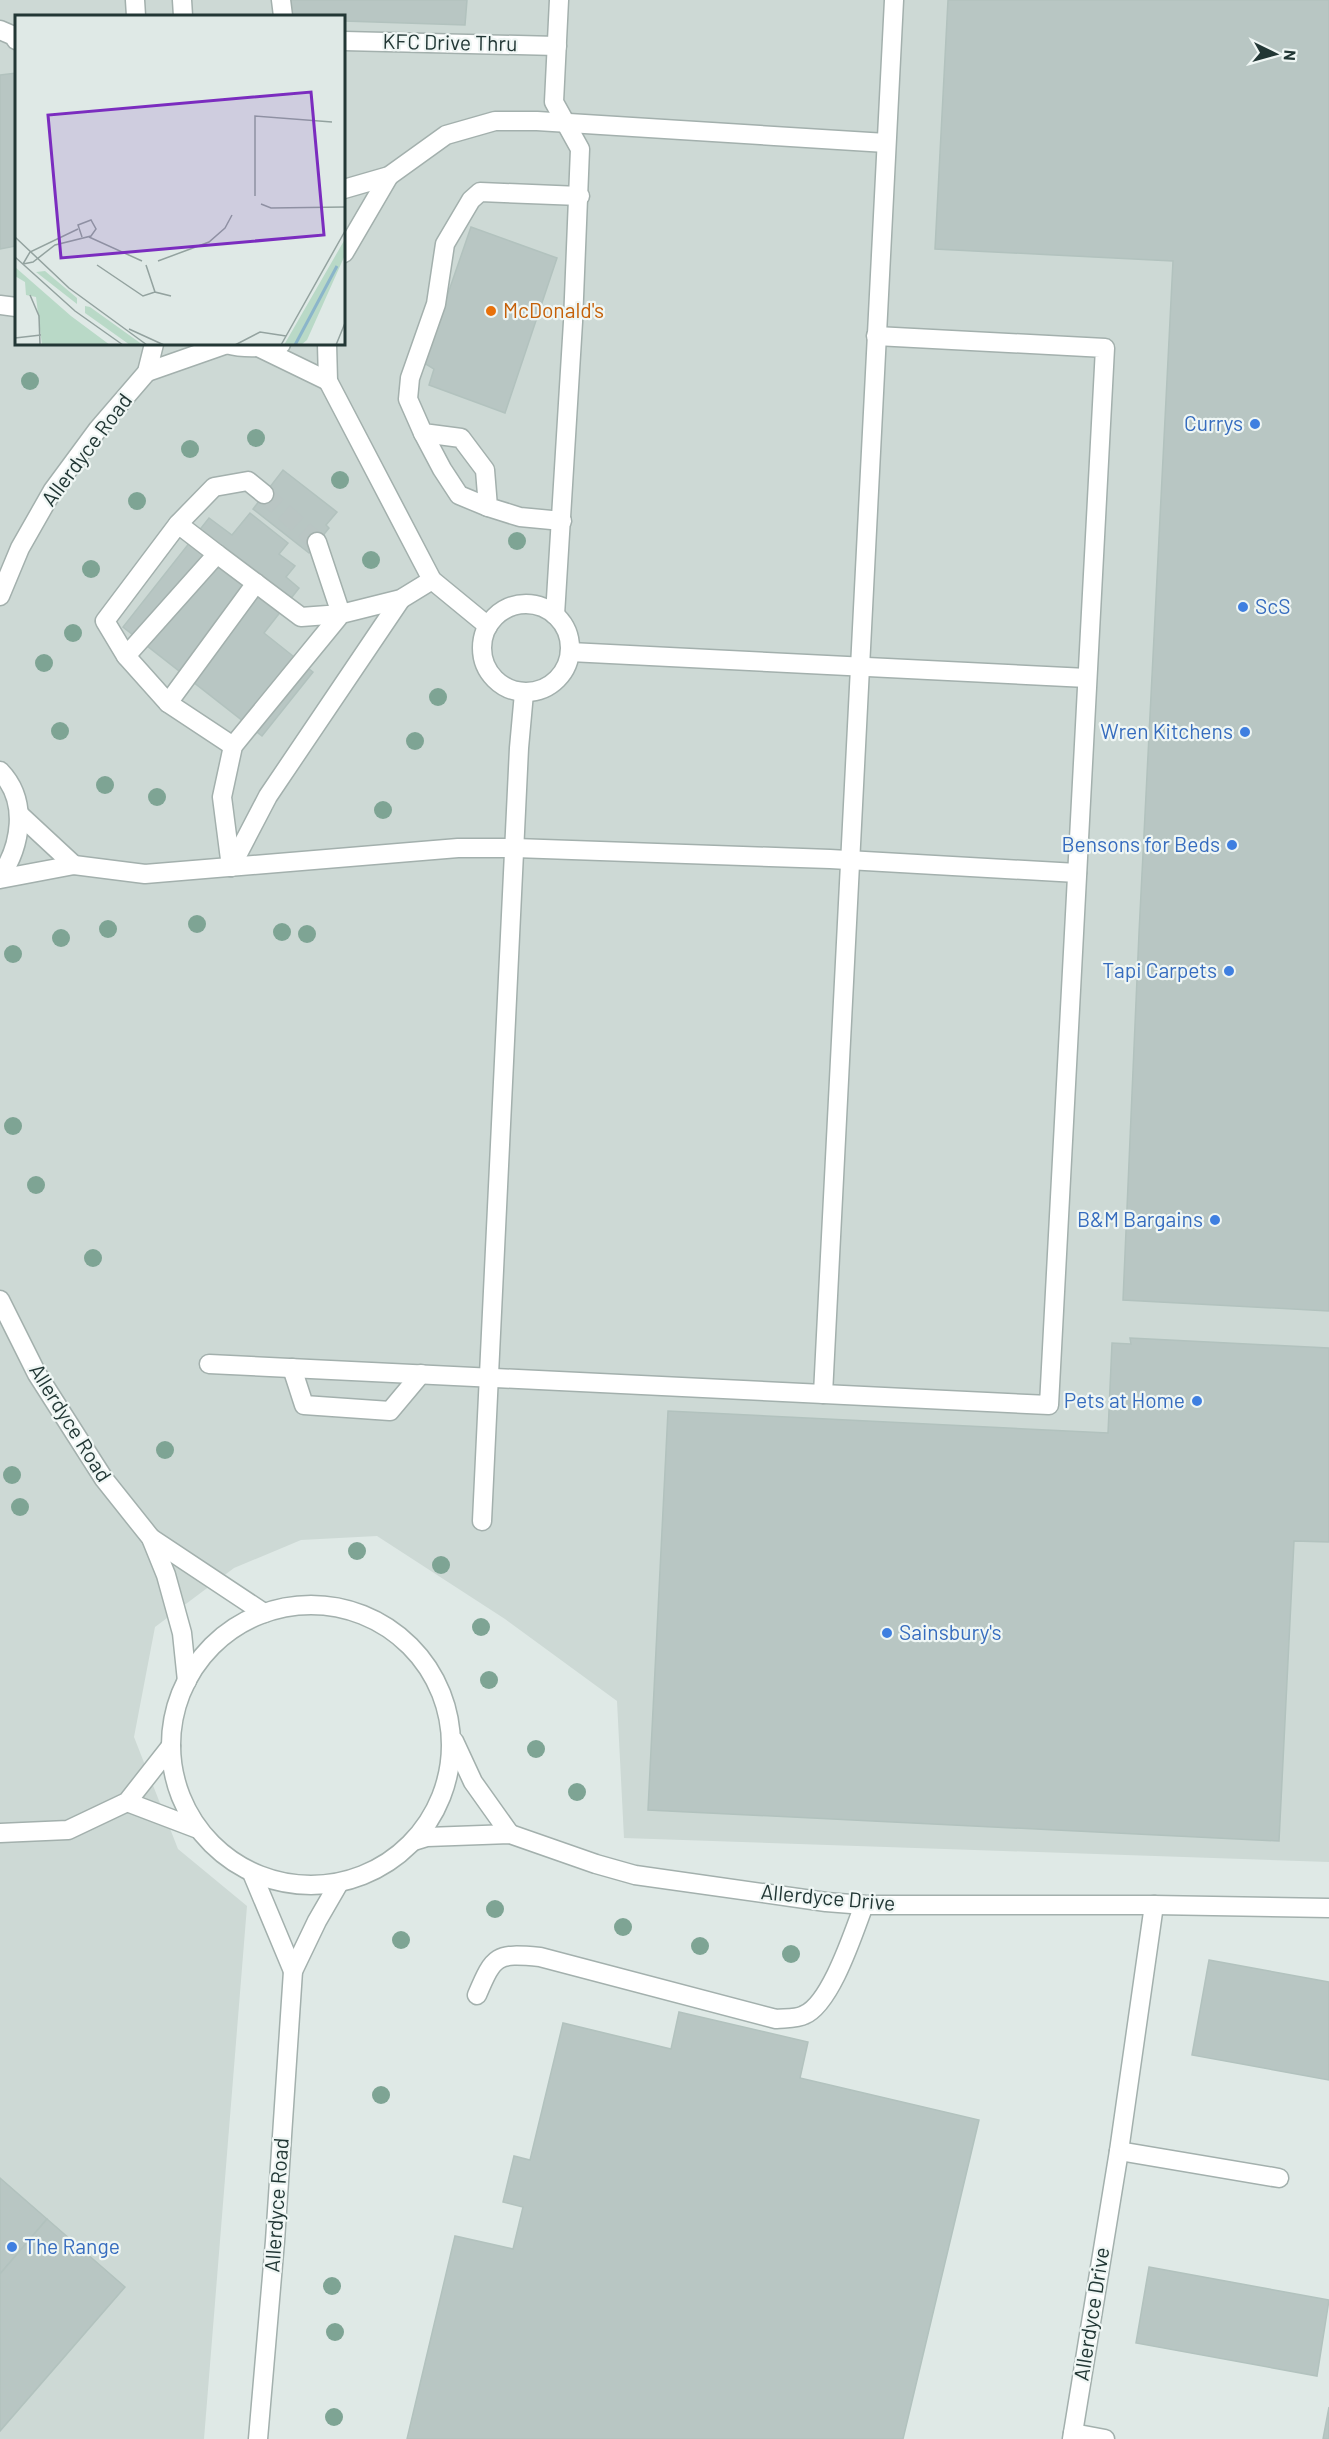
<svg xmlns="http://www.w3.org/2000/svg" width="1329" height="2439" font-family="Barlow,sans-serif">
<style>
.built{fill:#cdd9d5;fill-rule:evenodd}
.building{fill:#b8c6c3;stroke:#b2c2be;stroke-width:1.5}
.lines{fill:none;stroke-linecap:round;stroke-linejoin:round}
.minor-tunnel{stroke:#b9c5c3;stroke-width:18;stroke-dasharray:18 9;stroke-linecap:butt}
.minor-casing{stroke:#a3b0ad;stroke-width:21}
.minor{stroke:#fff;stroke-width:18}
.tree{fill:#7ea494}
.food-dot{fill:#e8710a;stroke:#eff6f4;stroke-width:2}
.shop-dot{fill:#3f7fe0;stroke:#eff6f4;stroke-width:2}
.labels{text-anchor:middle;stroke-width:4.5;stroke-linejoin:round;paint-order:stroke}
.street-label{font-size:21px;fill:#223735;stroke:#eff6f4}
.food-label{font-size:21px;fill:#c56008;stroke:#eff6f4;text-anchor:start}
.shop-label{font-size:21px;fill:#366cbe;stroke:#eff6f4;text-anchor:end}
.inset-river{fill:none;stroke:#8bb5ca;stroke-width:3}
.inset-road{fill:none;stroke:#93a29f;stroke-width:1.5}
.view{fill:#7b2cbf;fill-opacity:0.15;stroke:#7b2cbf;stroke-width:3}
.inset-edge{fill:none;stroke:#223735;stroke-width:3}
</style>
<rect width="100%" height="100%" fill="#dfe9e6"/>
<path class="built" d="M 0,0 L 1329,0 L 1329,1862 L 624,1838 L 617,1701 L 505,1619 L 377,1536 L 301,1540 L 234,1568 L 155,1627 L 134,1737 L 178,1849 L 247,1906 L 204,2439 L 0,2439 ZM 16,16 L 344,16 L 344,344 L 16,344 Z"/>
<g class="building">
<path d="M 290,0 L 467,0 L 465,25 L 344,21 L 344,16 L 290,16 Z"/>
<path d="M 948,0 L 1329,0 L 1329,1311 L 1123,1300 L 1139,933 L 1173,261 L 935,249 Z"/>
<path d="M 16,73 L 16,246 L 0,249 L 0,75 Z"/>
<path d="M 471,227 L 557,258 L 505,413 L 429,385 L 434,369 L 424,363 Z"/>
<path d="M 283,470 L 337,512 L 326,525 L 329,528 L 309,553 L 253,509 Z"/>
<path d="M 250,513 L 288,543 L 279,554 L 295,566 L 286,577 L 299,588 L 264,633 L 313,672 L 262,736 L 123,627 L 209,518 L 232,535 Z"/>
<path d="M 1130,1338 L 1329,1348 L 1329,1542 L 1294,1541 L 1279,1841 L 648,1810 L 668,1411 L 1108,1433 L 1112,1343 L 1131,1344 Z"/>
<path d="M 1209,1960 L 1329,1982 L 1329,2080 L 1192,2055 Z"/>
<path d="M 679,2012 L 808,2042 L 800,2078 L 979,2120 L 903,2439 L 407,2439 L 455,2236 L 513,2249 L 523,2207 L 503,2202 L 514,2156 L 530,2160 L 563,2023 L 671,2049 Z"/>
<path d="M 0,2178 L 47,2219 L 0,2274 Z"/>
<path d="M 47,2219 L 125,2287 L 0,2431 L 0,2274 Z"/>
<path d="M 1149,2267 L 1329,2300 L 1317,2376 L 1136,2343 Z"/>
<path d="M 1329,2407 L 1329,2439 L 1323,2439 Z"/>
</g>
<g class="lines">
<path class="minor-tunnel" d="M 264,494 L 317,542"/>
<defs>
<g id="minor">
<path d="M 135,0 L 136,16"/>
<path d="M 182,0 L 183,16"/>
<path d="M 281,0 L 283,16"/>
<path d="M 0,30 L 14,36 L 16,40"/>
<path d="M 344,41 L 557,46"/>
<path d="M 344,189 L 389,176 L 446,135 L 495,121 L 537,121 L 886,143"/>
<path d="M 344,253 L 389,176"/>
<path d="M 0,305 L 16,307"/>
<path d="M 226,344 C 245,349 262,348 281,344"/>
<path d="M 327,344 L 328,381 L 432,580 L 488,626"/>
<path d="M 260,348 L 328,381"/>
<path d="M 147,372 L 227,344"/>
<path d="M 423,433 L 442,469 L 459,495 L 488,507"/>
<path d="M 562,521 L 520,517 L 488,507 L 485,470 L 461,438 L 423,433 L 408,399 L 410,378 L 436,304 L 445,244 L 471,200 L 480,192 L 580,196"/>
<path d="M 178,524 L 214,487 L 248,481 L 264,494"/>
<path d="M 0,596 L 20,548 L 53,490 L 98,429 L 147,372 L 154,344"/>
<circle cx="526" cy="648" r="44"/>
<path d="M 555,615 L 573,322 L 580,149 L 554,102 L 559,0"/>
<path d="M 570,652 L 1087,678"/>
<path d="M 126,656 L 105,621 L 178,524 L 217,554"/>
<path d="M 168,703 L 256,583"/>
<path d="M 233,746 L 168,703 L 126,656 L 217,554 L 301,617 L 341,614 L 317,542"/>
<path d="M 0,771 C 29,801 21,846 0,877"/>
<path d="M 19,814 L 74,865"/>
<path d="M 231,867 L 222,797 L 233,746 L 341,614 L 401,599 L 432,580"/>
<path d="M 231,867 L 268,796 L 401,599"/>
<path d="M 0,879 L 74,865 L 145,874 L 458,848 L 515,848 L 830,859 L 1077,873"/>
<path d="M 0,1300 L 37,1374 L 104,1479 L 151,1538 L 166,1575 L 182,1633 L 187,1681"/>
<path d="M 209,1364 L 1049,1405 L 1105,348 L 876,336"/>
<path d="M 292,1368 L 304,1405 L 390,1411 L 421,1374"/>
<path d="M 823,1394 L 894,0"/>
<path d="M 482,1521 L 519,748 L 524,693"/>
<path d="M 151,1538 L 264,1613"/>
<circle cx="311" cy="1745" r="140"/>
<path d="M 454,1741 L 473,1782 L 510,1834"/>
<path d="M 127,1802 L 198,1829"/>
<path d="M 0,1833 L 68,1830 L 127,1802 L 171,1746"/>
<path d="M 414,1841 L 427,1837 L 510,1834 L 596,1864 L 635,1875 L 826,1902 L 864,1905 L 1154,1905 L 1329,1908"/>
<path d="M 252,1873 L 293,1971"/>
<path d="M 477,1995 C 494,1955 496,1953 540,1957 L 776,2019 C 784,2018 797,2019 804,2015 C 831,2004 854,1931 864,1905"/>
<path d="M 1119,2151 L 1279,2178"/>
<path d="M 1073,2433 L 1105,2439"/>
<path d="M 258,2439 L 275,2241 L 293,1971 L 317,1921 L 339,1883"/>
<path d="M 1072,2439 L 1119,2151 L 1154,1905"/>
</g>
</defs>
<use href="#minor" class="minor-casing"/>
<use href="#minor" class="minor"/>
</g>
<g class="tree">
<circle cx="30" cy="381" r="9"/>
<circle cx="256" cy="438" r="9"/>
<circle cx="190" cy="449" r="9"/>
<circle cx="340" cy="480" r="9"/>
<circle cx="137" cy="501" r="9"/>
<circle cx="517" cy="541" r="9"/>
<circle cx="371" cy="560" r="9"/>
<circle cx="91" cy="569" r="9"/>
<circle cx="73" cy="633" r="9"/>
<circle cx="44" cy="663" r="9"/>
<circle cx="438" cy="697" r="9"/>
<circle cx="60" cy="731" r="9"/>
<circle cx="415" cy="741" r="9"/>
<circle cx="105" cy="785" r="9"/>
<circle cx="157" cy="797" r="9"/>
<circle cx="383" cy="810" r="9"/>
<circle cx="197" cy="924" r="9"/>
<circle cx="108" cy="929" r="9"/>
<circle cx="282" cy="932" r="9"/>
<circle cx="307" cy="934" r="9"/>
<circle cx="61" cy="938" r="9"/>
<circle cx="13" cy="954" r="9"/>
<circle cx="13" cy="1126" r="9"/>
<circle cx="36" cy="1185" r="9"/>
<circle cx="93" cy="1258" r="9"/>
<circle cx="165" cy="1450" r="9"/>
<circle cx="12" cy="1475" r="9"/>
<circle cx="20" cy="1507" r="9"/>
<circle cx="357" cy="1551" r="9"/>
<circle cx="441" cy="1565" r="9"/>
<circle cx="481" cy="1627" r="9"/>
<circle cx="489" cy="1680" r="9"/>
<circle cx="536" cy="1749" r="9"/>
<circle cx="577" cy="1792" r="9"/>
<circle cx="495" cy="1909" r="9"/>
<circle cx="623" cy="1927" r="9"/>
<circle cx="401" cy="1940" r="9"/>
<circle cx="700" cy="1946" r="9"/>
<circle cx="791" cy="1954" r="9"/>
<circle cx="381" cy="2095" r="9"/>
<circle cx="332" cy="2286" r="9"/>
<circle cx="335" cy="2332" r="9"/>
<circle cx="334" cy="2417" r="9"/>
</g>
<circle class="food-dot" cx="491" cy="311" r="6"/>
<g class="shop-dot">
<circle cx="1255" cy="424" r="6"/>
<circle cx="1243" cy="607" r="6"/>
<circle cx="1245" cy="732" r="6"/>
<circle cx="1232" cy="845" r="6"/>
<circle cx="1229" cy="971" r="6"/>
<circle cx="1215" cy="1220" r="6"/>
<circle cx="1197" cy="1401" r="6"/>
<circle cx="887" cy="1633" r="6"/>
<circle cx="12" cy="2247" r="6"/>
</g>
<g class="labels">
<g class="street-label">
<text transform="translate(450 43) rotate(1)" y="7">KFC Drive Thru</text>
<text transform="translate(87 450) rotate(-53)" y="7">Allerdyce Road</text>
<text transform="translate(70 1423) rotate(58)" y="7">Allerdyce Road</text>
<text transform="translate(828 1898) rotate(5)" y="7">Allerdyce Drive</text>
<text transform="translate(277 2205) rotate(-86)" y="7">Allerdyce Road</text>
<text transform="translate(1092 2314) rotate(-81)" y="7">Allerdyce Drive</text>
</g>
<g class="food-label">
<text x="503" y="318">McDonald's</text>
</g>
<g class="shop-label">
<text x="1243" y="431">Currys</text>
<text x="1255" y="614" text-anchor="start">ScS</text>
<text x="1233" y="739">Wren Kitchens</text>
<text x="1220" y="852">Bensons for Beds</text>
<text x="1217" y="978">Tapi Carpets</text>
<text x="1203" y="1227">B&amp;M Bargains</text>
<text x="1185" y="1408">Pets at Home</text>
<text x="899" y="1640" text-anchor="start">Sainsbury's</text>
<text x="24" y="2254" text-anchor="start">The Range</text>
</g>
</g>
<g transform="translate(15 15)">
<rect width="330" height="330" fill="#dfe9e6"/>
<path d="M 330,224 L 330,240 L 292,325 L 286,330 L 269,330 ZM 0,252 L 56,301 L 95,330 L 27,330 L 21,282 L 11,280 L 10,267 L 0,261 ZM 30,256 L 62,283 L 62,289 L 21,257 ZM 70,291 L 75,292 L 128,330 L 115,330 L 70,298 Z" fill="#b9d9c7"/>
<path class="inset-river" d="M 280,330 L 322,251"/>
<path class="inset-road" d="M 240,181 L 240,101 L 317,107M 246,189 L 256,193 L 330,192M 0,222 L 54,273 L 132,330M 74,222 L 127,246M 0,242 L 60,296 L 108,330M 143,246 L 194,227 L 210,213 L 217,200M 8,249 L 18,247 L 40,230 L 76,221 L 81,214 L 76,205 L 63,210 L 67,222M 8,249 L 15,237 L 63,214M 82,250 L 128,281 L 140,277M 131,250 L 140,277 L 156,281M 15,280 L 24,301 L 25,330M 114,314 L 149,330M 0,323 L 26,320M 220,330 L 245,317 L 271,321M 266,330 L 330,216M 321,330 L 330,308"/>
<path class="view" d="M 296,77 L 309,220 L 46,243 L 33,100 Z"/>
<rect width="330" height="330" class="inset-edge"/>
</g>
<g transform="translate(1275 54) rotate(95)" stroke="#eff6f4" stroke-width="4.5" paint-order="stroke">
<path d="M0-4.5L10 22L0 15L-10 22Z" fill="#223735"/>
<text y="-9" font-size="16" font-weight="bold" text-anchor="middle" fill="#223735">N</text>
</g>
</svg>
